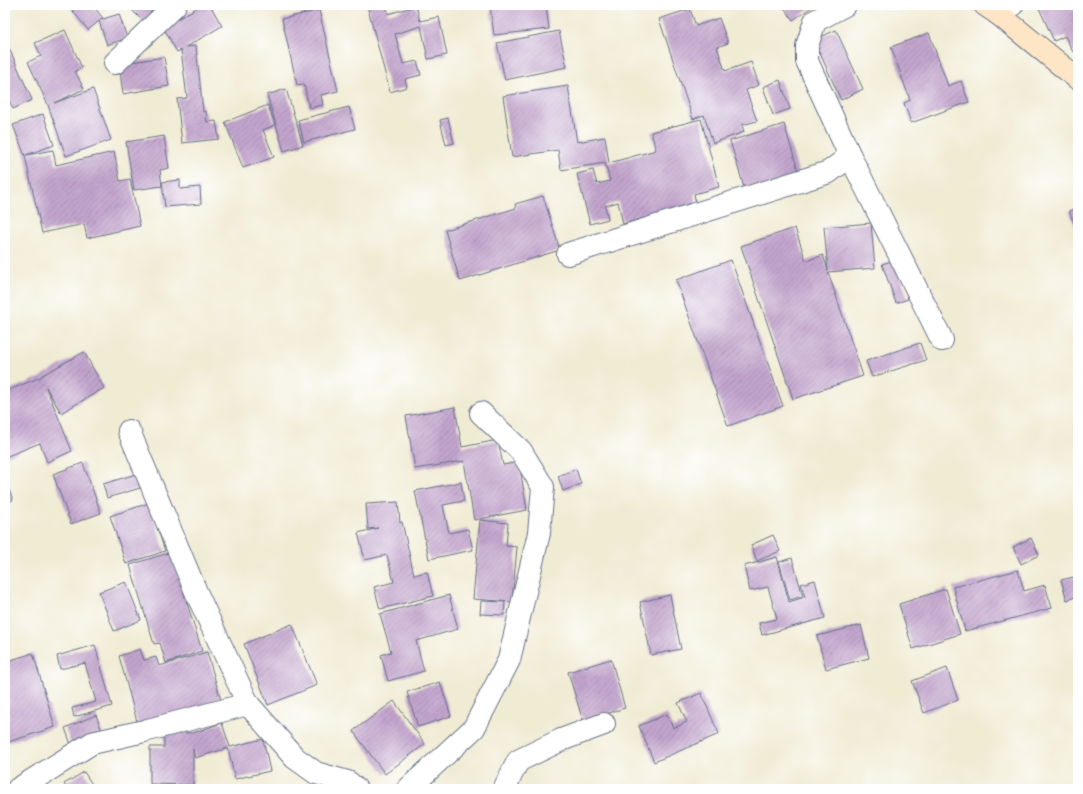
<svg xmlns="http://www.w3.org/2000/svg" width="1083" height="794" font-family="'Balsamiq Sans',sans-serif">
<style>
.building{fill:url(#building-hatch)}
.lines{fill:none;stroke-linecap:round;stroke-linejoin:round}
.street-casing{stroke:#667187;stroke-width:24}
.secondary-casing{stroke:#667187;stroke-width:24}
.street{stroke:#fff;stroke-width:22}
.secondary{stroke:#fee5c5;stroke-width:22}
</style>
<defs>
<pattern id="building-hatch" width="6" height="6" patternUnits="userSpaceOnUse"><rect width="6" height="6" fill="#c3a5cd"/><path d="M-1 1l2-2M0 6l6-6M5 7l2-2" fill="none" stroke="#9e87aa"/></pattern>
</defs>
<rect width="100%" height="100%" fill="#fff"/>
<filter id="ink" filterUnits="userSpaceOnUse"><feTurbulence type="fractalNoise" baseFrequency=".025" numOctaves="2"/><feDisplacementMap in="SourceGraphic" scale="8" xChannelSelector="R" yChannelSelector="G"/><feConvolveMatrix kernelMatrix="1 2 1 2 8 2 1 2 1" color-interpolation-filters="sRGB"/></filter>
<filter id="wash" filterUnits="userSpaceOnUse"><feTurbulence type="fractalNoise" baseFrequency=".012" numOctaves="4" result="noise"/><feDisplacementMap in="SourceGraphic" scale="16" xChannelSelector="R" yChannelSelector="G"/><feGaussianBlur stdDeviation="0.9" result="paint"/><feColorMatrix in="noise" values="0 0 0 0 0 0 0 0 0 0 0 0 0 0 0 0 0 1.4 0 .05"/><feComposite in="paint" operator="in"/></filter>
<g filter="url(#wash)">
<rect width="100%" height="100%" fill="#f0ebd3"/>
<g id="blocks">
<g class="building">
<path d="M 70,5 L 92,5 L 103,18 L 100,20 L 119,14 L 127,38 L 107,45 L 99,21 L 88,30 L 69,6 Z"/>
<path d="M 127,5 L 161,5 L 147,25 Z"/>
<path d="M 202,5 L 210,5 L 222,26 L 186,47 L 196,46 L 203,112 L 206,111 L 207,122 L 216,121 L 219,139 L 182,143 L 177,99 L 187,98 L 181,50 L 177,52 L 163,27 Z"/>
<path d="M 367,5 L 386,5 L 388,14 L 416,6 L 420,21 L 439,17 L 447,55 L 428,59 L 421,26 L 395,34 L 403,64 L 417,61 L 421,75 L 405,79 L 407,87 L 390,92 Z"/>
<path d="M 490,5 L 546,5 L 549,29 L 494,35 Z"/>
<path d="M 782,5 L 815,5 L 793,20 Z"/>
<path d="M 1046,5 L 1078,5 L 1078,49 L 1073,52 L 1065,36 L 1054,41 L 1039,8 Z"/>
<path d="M 690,9 L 696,26 L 719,18 L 728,43 L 717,47 L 725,71 L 751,62 L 759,85 L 746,90 L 757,121 L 742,125 L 744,132 L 713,143 L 704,115 L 693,119 L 659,19 Z"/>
<path d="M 319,10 L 338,91 L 321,95 L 323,105 L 309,108 L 304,84 L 297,85 L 282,19 Z"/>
<path d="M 65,30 L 82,68 L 75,71 L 84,89 L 54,103 L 93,89 L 111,140 L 66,156 L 48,105 L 28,62 L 41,56 L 35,43 Z"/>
<path d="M 836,30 L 863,89 L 841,100 L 814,40 Z"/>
<path d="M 559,31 L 567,67 L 505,80 L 497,43 Z"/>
<path d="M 929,33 L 948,86 L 961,81 L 969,102 L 911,123 L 904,103 L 910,100 L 891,47 Z"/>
<path d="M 5,39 L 32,100 L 13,109 L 5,91 Z"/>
<path d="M 164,57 L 169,86 L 123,94 L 119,64 Z"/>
<path d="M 780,80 L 790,109 L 773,115 L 763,87 Z"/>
<path d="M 568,86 L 577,142 L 605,137 L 609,163 L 656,150 L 651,132 L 701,119 L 719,187 L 694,194 L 696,204 L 623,224 L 618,202 L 605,206 L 608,219 L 590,224 L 577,174 L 593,170 L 597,184 L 610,181 L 605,163 L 561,170 L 558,150 L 512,157 L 503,96 Z"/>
<path d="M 286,89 L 303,145 L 284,151 L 267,95 Z"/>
<path d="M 268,105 L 275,125 L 263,130 L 274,157 L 243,168 L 225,122 Z"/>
<path d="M 349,107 L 355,129 L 304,142 L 298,120 Z"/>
<path d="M 43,114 L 54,145 L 26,155 L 53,150 L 56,165 L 114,152 L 120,181 L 130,179 L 140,226 L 87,238 L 84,224 L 42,233 L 25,156 L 13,125 Z"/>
<path d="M 448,118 L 454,143 L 446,145 L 440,120 Z"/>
<path d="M 784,124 L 800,177 L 746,194 L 730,141 Z"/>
<path d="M 164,136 L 169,168 L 160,170 L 162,186 L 134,190 L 126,142 Z"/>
<path d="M 180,180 L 180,189 L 200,187 L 201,204 L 165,207 L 162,182 Z"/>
<path d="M 543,196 L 560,250 L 460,281 L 445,230 L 516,208 L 515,204 Z"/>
<path d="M 1078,207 L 1078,233 L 1069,211 Z"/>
<path d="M 871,223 L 875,268 L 828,272 L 863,376 L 793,399 L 741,246 L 795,228 L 806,261 L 823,255 L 828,270 L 824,227 Z"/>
<path d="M 731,260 L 783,406 L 728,426 L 676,280 Z"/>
<path d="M 895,260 L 908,299 L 896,303 L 882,264 Z"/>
<path d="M 920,343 L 926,360 L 872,377 L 866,361 Z"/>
<path d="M 84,352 L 104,388 L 61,413 L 46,387 L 72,451 L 47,462 L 40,443 L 5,457 L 5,406 L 11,403 L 6,391 L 41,377 L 41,376 Z"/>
<path d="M 455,407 L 462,447 L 498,440 L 503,465 L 519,462 L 527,510 L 474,520 L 464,461 L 415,469 L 406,416 Z"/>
<path d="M 83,463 L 101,513 L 71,524 L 53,474 Z"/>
<path d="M 576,469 L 581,484 L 563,491 L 558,476 Z"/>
<path d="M 136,474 L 140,488 L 107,498 L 103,484 Z"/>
<path d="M 5,480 L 13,500 L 5,503 Z"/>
<path d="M 461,482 L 464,501 L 443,505 L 449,533 L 468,529 L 473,550 L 429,559 L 415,491 Z"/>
<path d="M 398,502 L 400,523 L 402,522 L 414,575 L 427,572 L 433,596 L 380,609 L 374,587 L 394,582 L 387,555 L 365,560 L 358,533 L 378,528 L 368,529 L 366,504 Z"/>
<path d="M 149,503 L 165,551 L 126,564 L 110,516 Z"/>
<path d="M 480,520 L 508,523 L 506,546 L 517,547 L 512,602 L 473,599 Z"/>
<path d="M 773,535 L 780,551 L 757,561 L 751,545 Z"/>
<path d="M 1031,538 L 1039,555 L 1021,564 L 1013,547 Z"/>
<path d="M 171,552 L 202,651 L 166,663 L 160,643 L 154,644 L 130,565 Z"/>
<path d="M 777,557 L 789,602 L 805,597 L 801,584 L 815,580 L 825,618 L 762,635 L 759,623 L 777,619 L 768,587 L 750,591 L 744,566 Z"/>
<path d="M 792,558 L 803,596 L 790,600 L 779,562 Z"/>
<path d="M 1018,570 L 1024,591 L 1045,585 L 1052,608 L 965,631 L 953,587 Z"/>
<path d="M 1078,576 L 1078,596 L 1067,600 L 1061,580 Z"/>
<path d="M 126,582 L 141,620 L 114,631 L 99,592 Z"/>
<path d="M 946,589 L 960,634 L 913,649 L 899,604 Z"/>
<path d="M 449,595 L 458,629 L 416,641 L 424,671 L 388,681 L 381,655 L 391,652 L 380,614 Z"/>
<path d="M 670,595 L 681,649 L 651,655 L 640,602 Z"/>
<path d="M 481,601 L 505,602 L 504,615 L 480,614 Z"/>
<path d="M 292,624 L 317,685 L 268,705 L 244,644 Z"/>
<path d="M 861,625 L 869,658 L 826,669 L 817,636 Z"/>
<path d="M 95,645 L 112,706 L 74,717 L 72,708 L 96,702 L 85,663 L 60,669 L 57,656 Z"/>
<path d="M 140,649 L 144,660 L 156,657 L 159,666 L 207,652 L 222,704 L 138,725 L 119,656 Z"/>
<path d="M 33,653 L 55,727 L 5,743 L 5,662 Z"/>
<path d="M 611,659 L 625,708 L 583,721 L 568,672 Z"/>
<path d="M 947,668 L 958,700 L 924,713 L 912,681 Z"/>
<path d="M 440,682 L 451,716 L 418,727 L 407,692 Z"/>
<path d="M 701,693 L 719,734 L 654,762 L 639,726 L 667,714 L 673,728 L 687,722 L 678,703 Z"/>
<path d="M 394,701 L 425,744 L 385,774 L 353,731 Z"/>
<path d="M 96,715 L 103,734 L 72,747 L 65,728 Z"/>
<path d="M 222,723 L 230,747 L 263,739 L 270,771 L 235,779 L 228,748 L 195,758 L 193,749 L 193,785 L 150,784 L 150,747 L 164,747 L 164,732 L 193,733 Z"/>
<path d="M 84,772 L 95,789 L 67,789 L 64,784 Z"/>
</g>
</g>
</g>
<g filter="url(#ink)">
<use href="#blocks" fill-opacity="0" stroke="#667187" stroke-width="1"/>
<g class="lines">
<defs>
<g id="street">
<path d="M 997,13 L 1012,5"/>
<path d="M 115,63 L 175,5"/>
<path d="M 850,156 L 942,340"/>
<path d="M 568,254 L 829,172 L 850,156 L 807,61 L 807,46 L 815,21 L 845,5"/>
<path d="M 129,431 L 197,594 L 248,704 L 295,758 L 316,773 L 348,782 L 356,789"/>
<path d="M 18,789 L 92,743 L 144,731 L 248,704"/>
<path d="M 408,789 L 474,728 L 509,660 L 539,533 L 543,487 L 521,451 L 481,413"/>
<path d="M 504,789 L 518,761 L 561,740 L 604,724"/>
</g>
<path id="secondary" d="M 985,5 L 997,13 L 1078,79"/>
</defs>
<use href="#street" class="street-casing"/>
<use href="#secondary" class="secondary-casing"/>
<use href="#street" class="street"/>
<use href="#secondary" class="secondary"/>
</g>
</g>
<rect width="1083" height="794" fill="none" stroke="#fff" stroke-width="20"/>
</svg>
